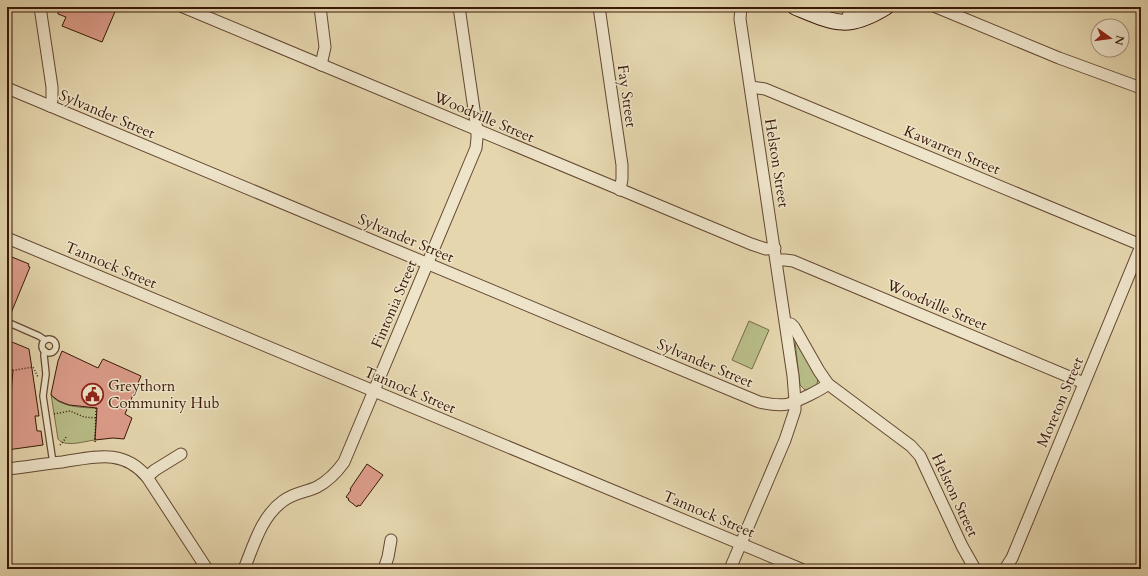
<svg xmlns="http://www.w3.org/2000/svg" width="1148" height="576" font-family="Cardo,serif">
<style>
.green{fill:#b8bd88;stroke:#786a48}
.building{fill:#dc9c8a;stroke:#391807}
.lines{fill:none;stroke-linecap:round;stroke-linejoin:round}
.lane-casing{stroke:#644831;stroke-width:8}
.street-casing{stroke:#644831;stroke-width:13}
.secondary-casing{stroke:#391807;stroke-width:17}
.path{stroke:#391807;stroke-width:1.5;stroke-dasharray:1 2;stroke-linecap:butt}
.lane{stroke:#eee4ca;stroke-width:5.5}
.street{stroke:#eee4ca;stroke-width:11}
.secondary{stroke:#eee4ca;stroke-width:15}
.labels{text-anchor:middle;stroke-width:3;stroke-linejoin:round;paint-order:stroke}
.street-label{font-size:15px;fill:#391807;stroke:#eee4ca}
.poi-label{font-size:15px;fill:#391807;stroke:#eee4ca;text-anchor:start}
</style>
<rect width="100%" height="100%" fill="#e5d6ae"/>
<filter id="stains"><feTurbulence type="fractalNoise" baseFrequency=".005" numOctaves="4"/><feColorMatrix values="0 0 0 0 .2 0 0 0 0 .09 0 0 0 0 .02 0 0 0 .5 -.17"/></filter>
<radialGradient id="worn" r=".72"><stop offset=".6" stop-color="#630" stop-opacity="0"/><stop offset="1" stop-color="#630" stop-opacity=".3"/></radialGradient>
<g class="green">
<path d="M 749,321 L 769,330 L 752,369 L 732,360 Z"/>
<path d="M 795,342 L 798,343 L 818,379 L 817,384 L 809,389 L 805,390 L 800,385 Z"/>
<path d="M 51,394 C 57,407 85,408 97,408 L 95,440 C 85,441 65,448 58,439 Z"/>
</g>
<g class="building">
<path d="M 58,7 L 117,7 L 102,42 L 62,26 L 66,17 L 58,14 Z"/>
<path d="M 7,255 L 29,264 L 28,266 L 30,267 L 9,318 L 7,318 Z"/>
<path d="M 7,340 L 29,349 L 39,416 L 35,416 L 37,431 L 41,431 L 43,445 L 7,450 L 7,430 L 9,420 L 13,370 L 7,367 Z"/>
<path d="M 62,351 L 98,368 L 103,359 L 141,376 L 125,414 L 132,418 L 124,439 L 113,438 L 95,440 L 97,408 L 69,405 L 59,401 L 52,396 L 51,394 L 58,361 Z"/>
<path d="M 367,464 L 383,475 L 360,506 L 358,505 L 357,507 L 348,500 L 349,499 L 346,497 L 351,490 L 350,489 Z"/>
</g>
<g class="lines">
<defs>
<g id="lane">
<path d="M 7,322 L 39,336 L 45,340"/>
<circle cx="49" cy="346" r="7"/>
<path d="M 45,351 L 44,355 L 46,374 L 43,396 L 53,463"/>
</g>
<g id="street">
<path d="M 40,7 L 52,87 L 52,100 L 50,106"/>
<path d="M 183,7 L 751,244 L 766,249 L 775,248"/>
<path d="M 320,7 L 325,47 L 321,65"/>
<path d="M 599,7 L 622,165 L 622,179 L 620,190"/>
<path d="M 860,7 L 862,19"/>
<path d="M 936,7 L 1059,58 L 1141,88"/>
<path d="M 845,23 L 852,7"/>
<path d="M 751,87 L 765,89 L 1141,245"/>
<path d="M 7,88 L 759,402 C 768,404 779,406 788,404 C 796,402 823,389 828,384"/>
<path d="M 7,238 L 801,569"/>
<path d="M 777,260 L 785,260 L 793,261 L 1084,383"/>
<path d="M 786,323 L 791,324 L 794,327 L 819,371 L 828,384 L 911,446 L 920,456 L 962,546 L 975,569"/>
<path d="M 7,469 C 25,467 44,464 62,462 C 95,457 123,448 147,477 L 207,569"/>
<path d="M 147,477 L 155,470 L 181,454"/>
<path d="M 244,569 C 254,545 261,517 283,501 C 293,493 306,492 317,487 C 328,481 337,472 344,462 L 476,148 L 477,138 L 477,130 L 459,7"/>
<path d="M 384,569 L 388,557 L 391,540"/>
<path d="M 730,569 L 785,440 L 795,410 L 795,401 L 793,376 L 740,19 L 741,7"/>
<path d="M 1005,569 L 1012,558 L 1141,246"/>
</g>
<path id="secondary" d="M 795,7 C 834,23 847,31 886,7"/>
</defs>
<use href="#lane" class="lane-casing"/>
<use href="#street" class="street-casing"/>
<use href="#secondary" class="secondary-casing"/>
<g class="path">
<path d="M 7,182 L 10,180"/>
<path d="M 7,372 L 9,371 L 33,367 L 38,377"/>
<path d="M 54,414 L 70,411 L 84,417 L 96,418"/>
<path d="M 95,442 L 96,408"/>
<path d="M 60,445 L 63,442 L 66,437"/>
</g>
<use href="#lane" class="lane"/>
<use href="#street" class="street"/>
<use href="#secondary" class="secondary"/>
</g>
<defs>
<symbol id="civic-ring" viewBox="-11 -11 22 22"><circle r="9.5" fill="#eee4ca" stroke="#8f2418" stroke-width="1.5"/><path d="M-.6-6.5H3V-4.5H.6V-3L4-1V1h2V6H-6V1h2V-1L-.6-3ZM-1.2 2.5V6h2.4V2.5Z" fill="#8f2418"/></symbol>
</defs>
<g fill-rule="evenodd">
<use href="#civic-ring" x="80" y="382" width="25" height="25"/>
</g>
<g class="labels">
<g class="street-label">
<text transform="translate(627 96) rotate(82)" y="5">Fay Street</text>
<text transform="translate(107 114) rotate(23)" y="5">Sylvander Street</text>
<text transform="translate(484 117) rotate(23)" y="5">Woodville Street</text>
<text transform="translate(952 150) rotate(23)" y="5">Kawarren Street</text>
<text transform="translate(777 163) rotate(81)" y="5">Helston Street</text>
<text transform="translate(406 238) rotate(23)" y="5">Sylvander Street</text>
<text transform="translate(111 265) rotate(23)" y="5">Tannock Street</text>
<text transform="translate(394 304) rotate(-67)" y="5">Fintonia Street</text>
<text transform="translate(937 305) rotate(23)" y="5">Woodville Street</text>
<text transform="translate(705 363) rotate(23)" y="5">Sylvander Street</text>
<text transform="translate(410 390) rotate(23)" y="5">Tannock Street</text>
<text transform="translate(1060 402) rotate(-67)" y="5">Moreton Street</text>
<text transform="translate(955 495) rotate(65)" y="5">Helston Street</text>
<text transform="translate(709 514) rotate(23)" y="5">Tannock Street</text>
</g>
<g class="poi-label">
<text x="108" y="391">Greythorn<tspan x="108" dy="17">Community Hub</tspan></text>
</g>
</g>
<rect width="1148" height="576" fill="none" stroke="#e5d6ae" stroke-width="24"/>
<rect x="8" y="8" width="1132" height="560" fill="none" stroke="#391807" stroke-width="2"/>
<rect x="12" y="12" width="1124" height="552" fill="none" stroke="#391807"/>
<g transform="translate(1110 38) rotate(104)"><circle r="19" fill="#eee4ca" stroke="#a6927c"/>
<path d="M0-3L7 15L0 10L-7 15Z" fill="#8f2418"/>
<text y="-6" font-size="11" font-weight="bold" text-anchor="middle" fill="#391807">N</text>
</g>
<rect width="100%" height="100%" filter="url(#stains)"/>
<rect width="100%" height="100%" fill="url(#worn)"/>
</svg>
